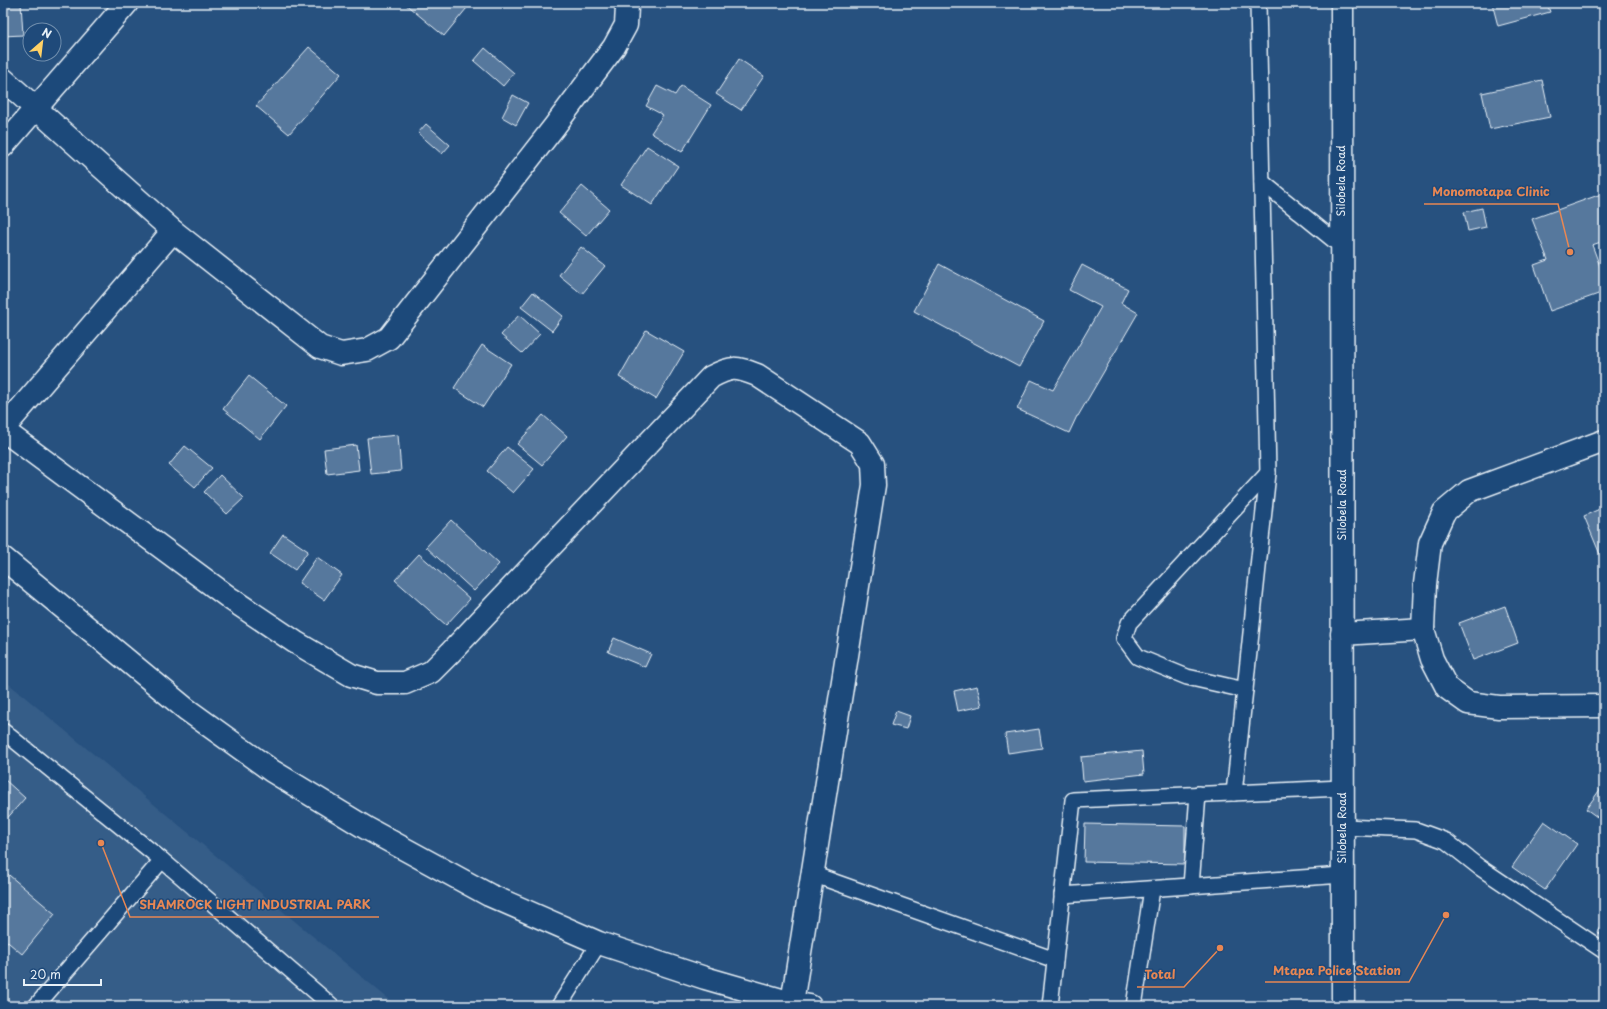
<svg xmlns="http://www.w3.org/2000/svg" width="1607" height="1009" font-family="'Playpen Sans',sans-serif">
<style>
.built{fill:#355d88}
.building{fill:#57789d;stroke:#e8f1f8}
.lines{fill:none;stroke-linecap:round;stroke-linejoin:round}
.lane-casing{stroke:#e8f1f8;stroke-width:18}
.street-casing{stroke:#e8f1f8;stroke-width:25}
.secondary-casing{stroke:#e8f1f8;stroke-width:25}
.lane{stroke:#1f4a7a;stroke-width:15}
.street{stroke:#1f4a7a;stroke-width:22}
.secondary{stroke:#1f4a7a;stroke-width:22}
.labels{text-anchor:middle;stroke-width:3;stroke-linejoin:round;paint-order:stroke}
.street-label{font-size:11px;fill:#e8f1f8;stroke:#1f4a7a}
.leader{fill:none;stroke:#e88753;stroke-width:1.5}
.callout-dot{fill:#e88753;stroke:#1f4a7a;stroke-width:1.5}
.callout-label{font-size:12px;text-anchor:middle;font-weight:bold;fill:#e88753;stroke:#1f4a7a;stroke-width:3;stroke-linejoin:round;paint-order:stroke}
</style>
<rect width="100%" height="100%" fill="#27517f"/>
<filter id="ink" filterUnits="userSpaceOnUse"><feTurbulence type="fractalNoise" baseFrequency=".025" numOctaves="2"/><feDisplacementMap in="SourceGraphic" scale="8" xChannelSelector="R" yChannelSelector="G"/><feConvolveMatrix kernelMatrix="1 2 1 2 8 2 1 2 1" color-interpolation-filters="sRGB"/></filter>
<g filter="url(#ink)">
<path class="built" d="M 3,679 L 397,1006 L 3,1006 Z"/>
<g class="building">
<path d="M 3,3 L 21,3 L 23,35 L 3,36 Z"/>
<path d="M 404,3 L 471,3 L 444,36 Z"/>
<path d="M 1492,3 L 1547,3 L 1550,12 L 1498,26 Z"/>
<path d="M 309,47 L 341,74 L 289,134 L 256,106 Z"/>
<path d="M 485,48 L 514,73 L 503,86 L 474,61 Z"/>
<path d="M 739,59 L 764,76 L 741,110 L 716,94 Z"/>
<path d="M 1542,80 L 1550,117 L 1490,129 L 1482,93 Z"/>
<path d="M 657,86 L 675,95 L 681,86 L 711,105 L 682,152 L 651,133 L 663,115 L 646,106 Z"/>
<path d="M 513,95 L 528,103 L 516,125 L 502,117 Z"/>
<path d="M 426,124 L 450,145 L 442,154 L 418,133 Z"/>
<path d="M 647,146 L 678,166 L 652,205 L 621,185 Z"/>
<path d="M 582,186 L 609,209 L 586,236 L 559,213 Z"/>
<path d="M 1604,193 L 1604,241 L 1592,245 L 1604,277 L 1604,292 L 1550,311 L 1534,265 L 1548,260 L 1532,219 Z"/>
<path d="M 1482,208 L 1486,227 L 1468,231 L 1464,212 Z"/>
<path d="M 581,247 L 605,266 L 582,294 L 559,275 Z"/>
<path d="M 939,264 L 1044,321 L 1019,367 L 914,311 Z"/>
<path d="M 1082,265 L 1128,289 L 1121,303 L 1138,313 L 1078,416 L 1077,416 L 1069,433 L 1017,409 L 1031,380 L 1053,390 L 1101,307 L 1069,290 Z"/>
<path d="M 533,292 L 563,316 L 552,331 L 521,307 Z"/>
<path d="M 519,315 L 540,334 L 522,353 L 501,335 Z"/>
<path d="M 646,330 L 684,352 L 656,399 L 619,377 Z"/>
<path d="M 482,345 L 511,364 L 483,407 L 454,388 Z"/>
<path d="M 249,376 L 286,406 L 260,439 L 223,409 Z"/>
<path d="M 543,415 L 567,436 L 542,465 L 517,444 Z"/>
<path d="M 398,435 L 401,471 L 371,474 L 367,438 Z"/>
<path d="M 356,445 L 359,470 L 327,474 L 324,449 Z"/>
<path d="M 185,446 L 212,468 L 195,487 L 169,465 Z"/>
<path d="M 507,447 L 534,469 L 513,493 L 487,471 Z"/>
<path d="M 220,475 L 244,498 L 227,514 L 204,492 Z"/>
<path d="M 1604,507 L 1604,564 L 1584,516 Z"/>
<path d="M 451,520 L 499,564 L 474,591 L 426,547 Z"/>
<path d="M 283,534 L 308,551 L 295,570 L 270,553 Z"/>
<path d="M 419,554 L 470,599 L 446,625 L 395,580 Z"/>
<path d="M 317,557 L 342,575 L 324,600 L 299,583 Z"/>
<path d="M 1505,606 L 1518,643 L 1473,660 L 1459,623 Z"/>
<path d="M 614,638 L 651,654 L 645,667 L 608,652 Z"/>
<path d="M 977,686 L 982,706 L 958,711 L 954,691 Z"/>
<path d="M 896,711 L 910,716 L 906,729 L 891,725 Z"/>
<path d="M 1039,729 L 1042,748 L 1008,753 L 1005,734 Z"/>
<path d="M 1142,751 L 1144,774 L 1083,781 L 1081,757 Z"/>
<path d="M 5,780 L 25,798 L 3,823 L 3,782 Z"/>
<path d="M 1604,784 L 1604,822 L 1586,809 Z"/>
<path d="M 1544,821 L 1577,844 L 1545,890 L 1512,867 Z"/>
<path d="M 1085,824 L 1185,826 L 1185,864 L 1084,862 Z"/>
<path d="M 3,870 L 55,914 L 22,954 L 3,938 Z"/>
<path d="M 1604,920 L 1604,936 L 1597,932 Z"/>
</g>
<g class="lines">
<defs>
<g id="lane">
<path d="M 1262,182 L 1341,246"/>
<path d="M 1245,690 L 1187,677 L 1138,657 L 1124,638 L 1129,623 L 1268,473"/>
<path d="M 3,731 L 162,860 L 332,1006"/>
<path d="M 1234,793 L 1268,473 L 1258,3"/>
<path d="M 1343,827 L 1416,830 L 1446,841 L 1479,867 L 1604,951"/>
<path d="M 812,874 L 1055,960"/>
<path d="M 1191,886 L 1198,794"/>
<path d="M 1062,895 L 1343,875"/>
<path d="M 36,1006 L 162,860"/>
<path d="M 559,1006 L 599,943"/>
<path d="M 1050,1006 L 1073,800 L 1342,788"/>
<path d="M 1134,1006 L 1152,889"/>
</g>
<g id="street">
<path d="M 3,79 L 173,231 L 320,347 L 341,354 L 367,350 L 389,338 L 554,127 L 614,47 L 626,25 L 627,7 L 625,3"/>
<path d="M 3,146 L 127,3"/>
<path d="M 3,429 L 173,231"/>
<path d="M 3,430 L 231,599 L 295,642 L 351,675 L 377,683 L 405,683 L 431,672 L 450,653 L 711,377 C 732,366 735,367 757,375 L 860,443 L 873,464 L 874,485 L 792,1003"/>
<path d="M 1604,441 L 1469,491 L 1444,512 L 1430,543 L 1425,584 L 1423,629 L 1432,659 L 1447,688 L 1468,703 L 1499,707 L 1604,706"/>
<path d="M 1342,634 L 1423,629"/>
</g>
<g id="secondary">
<path d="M 1342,3 L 1343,1006"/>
<path d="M 3,558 L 186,709 L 272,771 L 366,828 L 489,895 L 599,943 L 705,978 L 792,1003 L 810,1006"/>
</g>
</defs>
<use href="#lane" class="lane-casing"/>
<use href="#street" class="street-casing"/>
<use href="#secondary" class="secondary-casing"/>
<use href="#lane" class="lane"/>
<use href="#street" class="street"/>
<use href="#secondary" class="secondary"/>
</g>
</g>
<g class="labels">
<g class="street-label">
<text transform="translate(1341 181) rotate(-90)" y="4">Silobela Road</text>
<text transform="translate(1342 505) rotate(-90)" y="4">Silobela Road</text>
<text transform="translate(1342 828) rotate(-90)" y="4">Silobela Road</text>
</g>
</g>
<path class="leader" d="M1570 252L1558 204H1424M101 843L130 917H379M1446 915L1409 982H1265M1220 948L1184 987H1137"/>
<g class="callout-dot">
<circle cx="1570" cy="252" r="4"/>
<circle cx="101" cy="843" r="4"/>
<circle cx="1446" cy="915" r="4"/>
<circle cx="1220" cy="948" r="4"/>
</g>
<g class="callout-label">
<text x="1491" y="196">Monomotapa Clinic</text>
<text x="255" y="909">SHAMROCK LIGHT INDUSTRIAL PARK</text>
<text x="1337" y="975">Mtapa Police Station</text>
<text x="1160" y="979">Total</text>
</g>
<rect width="1607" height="1009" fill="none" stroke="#1f4a7a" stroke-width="16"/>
<rect x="8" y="8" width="1591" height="993" fill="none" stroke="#e8f1f8" stroke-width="1.5" filter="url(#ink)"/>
<g transform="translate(42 42) rotate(28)"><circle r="19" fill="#1f4a7a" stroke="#6f8dac"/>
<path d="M0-3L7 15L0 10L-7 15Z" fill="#ffd166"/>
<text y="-6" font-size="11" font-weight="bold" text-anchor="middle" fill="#e8f1f8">N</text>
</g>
<path d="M24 979v6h77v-6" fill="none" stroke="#e8f1f8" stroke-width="2"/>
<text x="30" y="979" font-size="12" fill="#e8f1f8" stroke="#1f4a7a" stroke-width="3" paint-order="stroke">20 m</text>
</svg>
